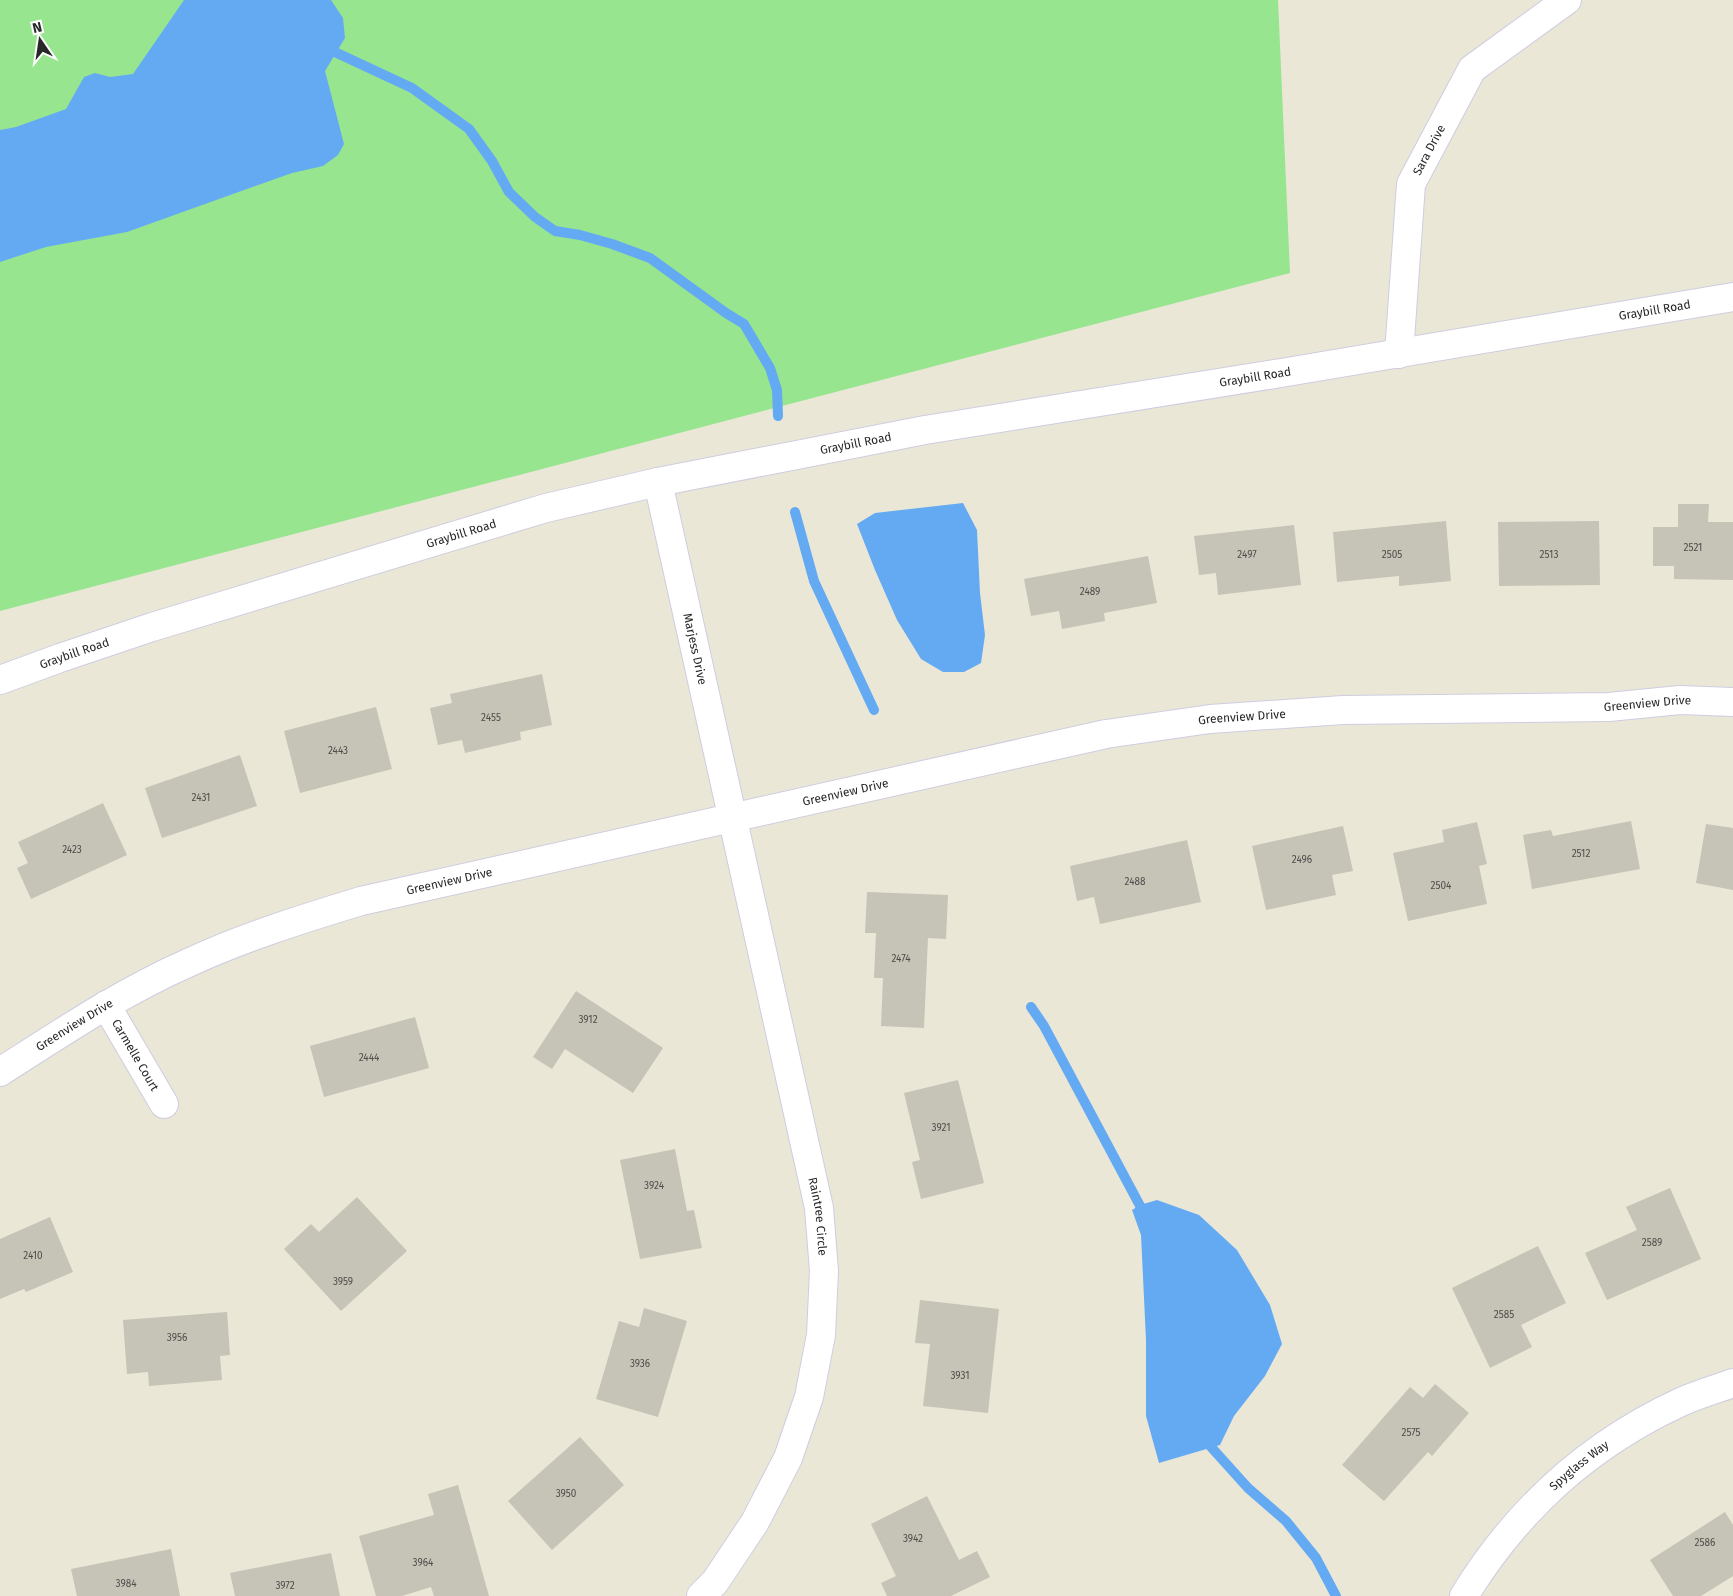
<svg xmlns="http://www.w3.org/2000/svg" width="1733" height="1596" font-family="'Fira Sans',sans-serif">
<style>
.green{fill:#98e590}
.water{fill:#64aaf3}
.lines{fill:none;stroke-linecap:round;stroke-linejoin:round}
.stream{stroke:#64aaf3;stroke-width:10}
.building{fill:#c6c3b7}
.minor-casing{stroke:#cecde1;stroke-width:30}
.tertiary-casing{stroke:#cecde1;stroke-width:30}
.minor{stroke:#fff;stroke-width:28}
.tertiary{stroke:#fff;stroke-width:28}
.labels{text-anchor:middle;stroke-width:5;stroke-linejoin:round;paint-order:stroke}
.number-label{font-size:10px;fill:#4f4e4b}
.street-label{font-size:12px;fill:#272727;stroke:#fff}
</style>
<rect width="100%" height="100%" fill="#ebe7d7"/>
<path class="green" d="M 0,0 L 1278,0 L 1290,273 L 0,611 Z"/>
<g class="water">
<path d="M 184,0 L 331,0 L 343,18 L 345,38 L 325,71 L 344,144 L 338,155 L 323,166 L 292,173 L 127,232 L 46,247 L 0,262 L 0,130 L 16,127 L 66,109 L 84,77 L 95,73 L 110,77 L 133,74 Z"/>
<path d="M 963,503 L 977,530 L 980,593 L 985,635 L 981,663 L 964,672 L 943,672 L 921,659 L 897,620 L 875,570 L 857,524 L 875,513 Z"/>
<path d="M 1157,1200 L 1199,1215 L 1237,1250 L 1270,1305 L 1282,1344 L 1265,1376 L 1234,1416 L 1220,1445 L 1159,1463 L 1146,1416 L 1146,1340 L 1141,1235 L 1132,1210 L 1140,1205 Z"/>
</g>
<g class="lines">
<g class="stream">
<path d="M 324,47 L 412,88 L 469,129 L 492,161 L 509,192 L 535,217 L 555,231 L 580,235 L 612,244 L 650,258 L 726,313 L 744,324 L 770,368 L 777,390 L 778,416"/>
<path d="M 795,512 L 814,581 L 874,710"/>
<path d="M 1031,1007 L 1044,1026 L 1146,1217"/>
<path d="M 1203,1438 L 1248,1488 L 1286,1521 L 1316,1558 L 1336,1596"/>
</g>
</g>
<g class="building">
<path d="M 1678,504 L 1709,504 L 1708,522 L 1733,522 L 1733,580 L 1674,579 L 1674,566 L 1653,566 L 1653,527 L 1678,527 Z"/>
<path d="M 1446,521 L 1451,581 L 1399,586 L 1399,576 L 1337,582 L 1333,532 Z"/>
<path d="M 1599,521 L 1600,585 L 1499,586 L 1498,522 Z"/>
<path d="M 1294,525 L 1301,585 L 1218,595 L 1216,573 L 1199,575 L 1194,536 Z"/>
<path d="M 1148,556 L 1157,603 L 1104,613 L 1105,621 L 1062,629 L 1059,611 L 1031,616 L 1024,579 Z"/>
<path d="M 542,674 L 552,725 L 520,732 L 521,740 L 465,753 L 462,740 L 438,745 L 430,708 L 452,703 L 450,694 Z"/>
<path d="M 376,707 L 392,769 L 300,793 L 284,731 Z"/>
<path d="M 240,755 L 257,806 L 162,838 L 145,788 Z"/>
<path d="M 103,803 L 127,855 L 31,899 L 17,868 L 28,863 L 18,842 Z"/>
<path d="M 1631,821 L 1640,869 L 1532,889 L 1523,835 L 1551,830 L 1553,836 Z"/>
<path d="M 1477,822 L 1487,864 L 1479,866 L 1487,904 L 1408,921 L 1393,853 L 1444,842 L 1442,830 Z"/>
<path d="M 1706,824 L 1733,828 L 1733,890 L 1696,883 Z"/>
<path d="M 1343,826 L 1353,871 L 1332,875 L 1336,895 L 1266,910 L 1252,846 Z"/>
<path d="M 1187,840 L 1201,902 L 1100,924 L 1094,897 L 1077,901 L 1070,866 Z"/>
<path d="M 867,892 L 948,895 L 946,939 L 928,938 L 924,1028 L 881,1026 L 883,978 L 874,978 L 876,933 L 865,933 Z"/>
<path d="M 576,991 L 663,1048 L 633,1093 L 565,1049 L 552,1069 L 533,1057 Z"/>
<path d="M 415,1017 L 429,1068 L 324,1097 L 310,1046 Z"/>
<path d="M 958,1080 L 984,1183 L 921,1199 L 912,1162 L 920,1160 L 904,1093 Z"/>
<path d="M 675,1149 L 687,1211 L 694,1210 L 702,1248 L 640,1259 L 620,1160 Z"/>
<path d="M 1670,1188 L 1701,1259 L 1607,1300 L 1585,1253 L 1637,1230 L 1626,1207 Z"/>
<path d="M 357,1197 L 407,1251 L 341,1311 L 284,1249 L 311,1224 L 319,1232 Z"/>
<path d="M 50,1217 L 73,1272 L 26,1292 L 24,1289 L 0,1299 L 0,1239 Z"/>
<path d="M 1538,1246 L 1566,1303 L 1521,1325 L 1532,1347 L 1490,1368 L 1452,1288 Z"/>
<path d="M 920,1300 L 999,1309 L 988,1413 L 923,1406 L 930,1344 L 915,1343 Z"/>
<path d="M 644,1308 L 687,1321 L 658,1417 L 596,1399 L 619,1321 L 639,1327 Z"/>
<path d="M 227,1312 L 230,1355 L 220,1356 L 222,1380 L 149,1386 L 148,1372 L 127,1374 L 123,1320 Z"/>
<path d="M 1435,1384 L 1469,1413 L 1432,1456 L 1428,1452 L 1384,1501 L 1342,1465 L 1410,1387 L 1423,1398 Z"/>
<path d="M 580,1437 L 624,1485 L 552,1550 L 508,1501 Z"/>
<path d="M 458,1485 L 489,1596 L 434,1596 L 431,1587 L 402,1596 L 376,1596 L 359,1536 L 434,1515 L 428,1494 Z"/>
<path d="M 927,1496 L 959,1560 L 977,1551 L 990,1577 L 951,1596 L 887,1596 L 881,1583 L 896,1576 L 871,1524 Z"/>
<path d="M 1725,1512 L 1733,1525 L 1733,1576 L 1701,1596 L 1673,1596 L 1650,1560 Z"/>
<path d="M 171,1549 L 180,1596 L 77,1596 L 71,1569 Z"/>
<path d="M 331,1553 L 340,1596 L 235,1596 L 230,1573 Z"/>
</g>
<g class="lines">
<defs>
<g id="minor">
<path id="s1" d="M 1399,354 L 1411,184 L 1472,69 L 1567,0"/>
<path id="s2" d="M 658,482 L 819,1208 L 824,1271 L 821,1335 L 809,1397 L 788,1458 L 755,1522 L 715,1582 L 701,1596"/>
<path id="s3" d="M 106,1005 L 164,1104"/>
<path id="s4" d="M 0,1072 C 61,1033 122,992 188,963 C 244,937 302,919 361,901 L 1106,734 L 1210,719 L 1343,710 L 1609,707 L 1680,700 L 1733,702"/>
<path id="s5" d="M 1464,1596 C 1518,1508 1589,1444 1683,1401 C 1699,1394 1716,1389 1733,1383"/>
</g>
<g id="tertiary">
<path id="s6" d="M 0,680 L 60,658 L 152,627 L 546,508 L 658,482 L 925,430 L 1281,373 L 1733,297"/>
</g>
</defs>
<use href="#minor" class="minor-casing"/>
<use href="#tertiary" class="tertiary-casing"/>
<use href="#minor" class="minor"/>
<use href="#tertiary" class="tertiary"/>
</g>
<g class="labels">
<g class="number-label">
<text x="1693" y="551">2521</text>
<text x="1247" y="558">2497</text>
<text x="1392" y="558">2505</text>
<text x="1549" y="558">2513</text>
<text x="1090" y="595">2489</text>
<text x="491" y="721">2455</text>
<text x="338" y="754">2443</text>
<text x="201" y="801">2431</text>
<text x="72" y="853">2423</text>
<text x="1581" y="857">2512</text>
<text x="1302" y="863">2496</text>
<text x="1135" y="885">2488</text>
<text x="1441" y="889">2504</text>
<text x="901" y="962">2474</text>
<text x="588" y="1023">3912</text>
<text x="369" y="1061">2444</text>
<text x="941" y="1131">3921</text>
<text x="654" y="1189">3924</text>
<text x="1652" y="1246">2589</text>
<text x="33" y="1259">2410</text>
<text x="343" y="1285">3959</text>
<text x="1504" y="1318">2585</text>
<text x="177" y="1341">3956</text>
<text x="640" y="1367">3936</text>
<text x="960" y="1379">3931</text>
<text x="1411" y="1436">2575</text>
<text x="566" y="1497">3950</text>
<text x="913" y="1542">3942</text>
<text x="1705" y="1546">2586</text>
<text x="423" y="1566">3964</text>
<text x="126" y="1587">3984</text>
<text x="285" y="1589">3972</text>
</g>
<g class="street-label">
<text dy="4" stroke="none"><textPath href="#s1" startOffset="209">Sara Drive</textPath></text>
<text dy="4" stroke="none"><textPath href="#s6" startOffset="1699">Graybill Road</textPath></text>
<text dy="4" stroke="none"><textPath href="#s6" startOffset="1294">Graybill Road</textPath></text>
<text dy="4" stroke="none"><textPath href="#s6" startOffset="889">Graybill Road</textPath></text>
<text dy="4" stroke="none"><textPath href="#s6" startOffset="484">Graybill Road</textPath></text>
<text dy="4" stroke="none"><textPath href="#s2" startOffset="171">Marjess Drive</textPath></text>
<text dy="4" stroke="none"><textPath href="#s6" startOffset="79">Graybill Road</textPath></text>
<text dy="4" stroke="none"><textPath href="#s4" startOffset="1708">Greenview Drive</textPath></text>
<text dy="4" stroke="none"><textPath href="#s4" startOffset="1302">Greenview Drive</textPath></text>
<text dy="4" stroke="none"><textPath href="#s4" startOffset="898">Greenview Drive</textPath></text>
<text dy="4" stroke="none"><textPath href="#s4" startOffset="492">Greenview Drive</textPath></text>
<text dy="4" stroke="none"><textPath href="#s4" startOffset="88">Greenview Drive</textPath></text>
<text dy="4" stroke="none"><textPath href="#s3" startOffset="58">Carmelle Court</textPath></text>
<text dy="4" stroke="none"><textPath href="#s2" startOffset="752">Raintree Circle</textPath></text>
<text dy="4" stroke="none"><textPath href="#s5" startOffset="175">Spyglass Way</textPath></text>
</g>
</g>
<g transform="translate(40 40) rotate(347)" stroke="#ffffff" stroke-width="4" paint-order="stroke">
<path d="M0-4L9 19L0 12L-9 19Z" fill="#272727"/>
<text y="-8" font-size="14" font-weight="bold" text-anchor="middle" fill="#272727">N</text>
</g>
</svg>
